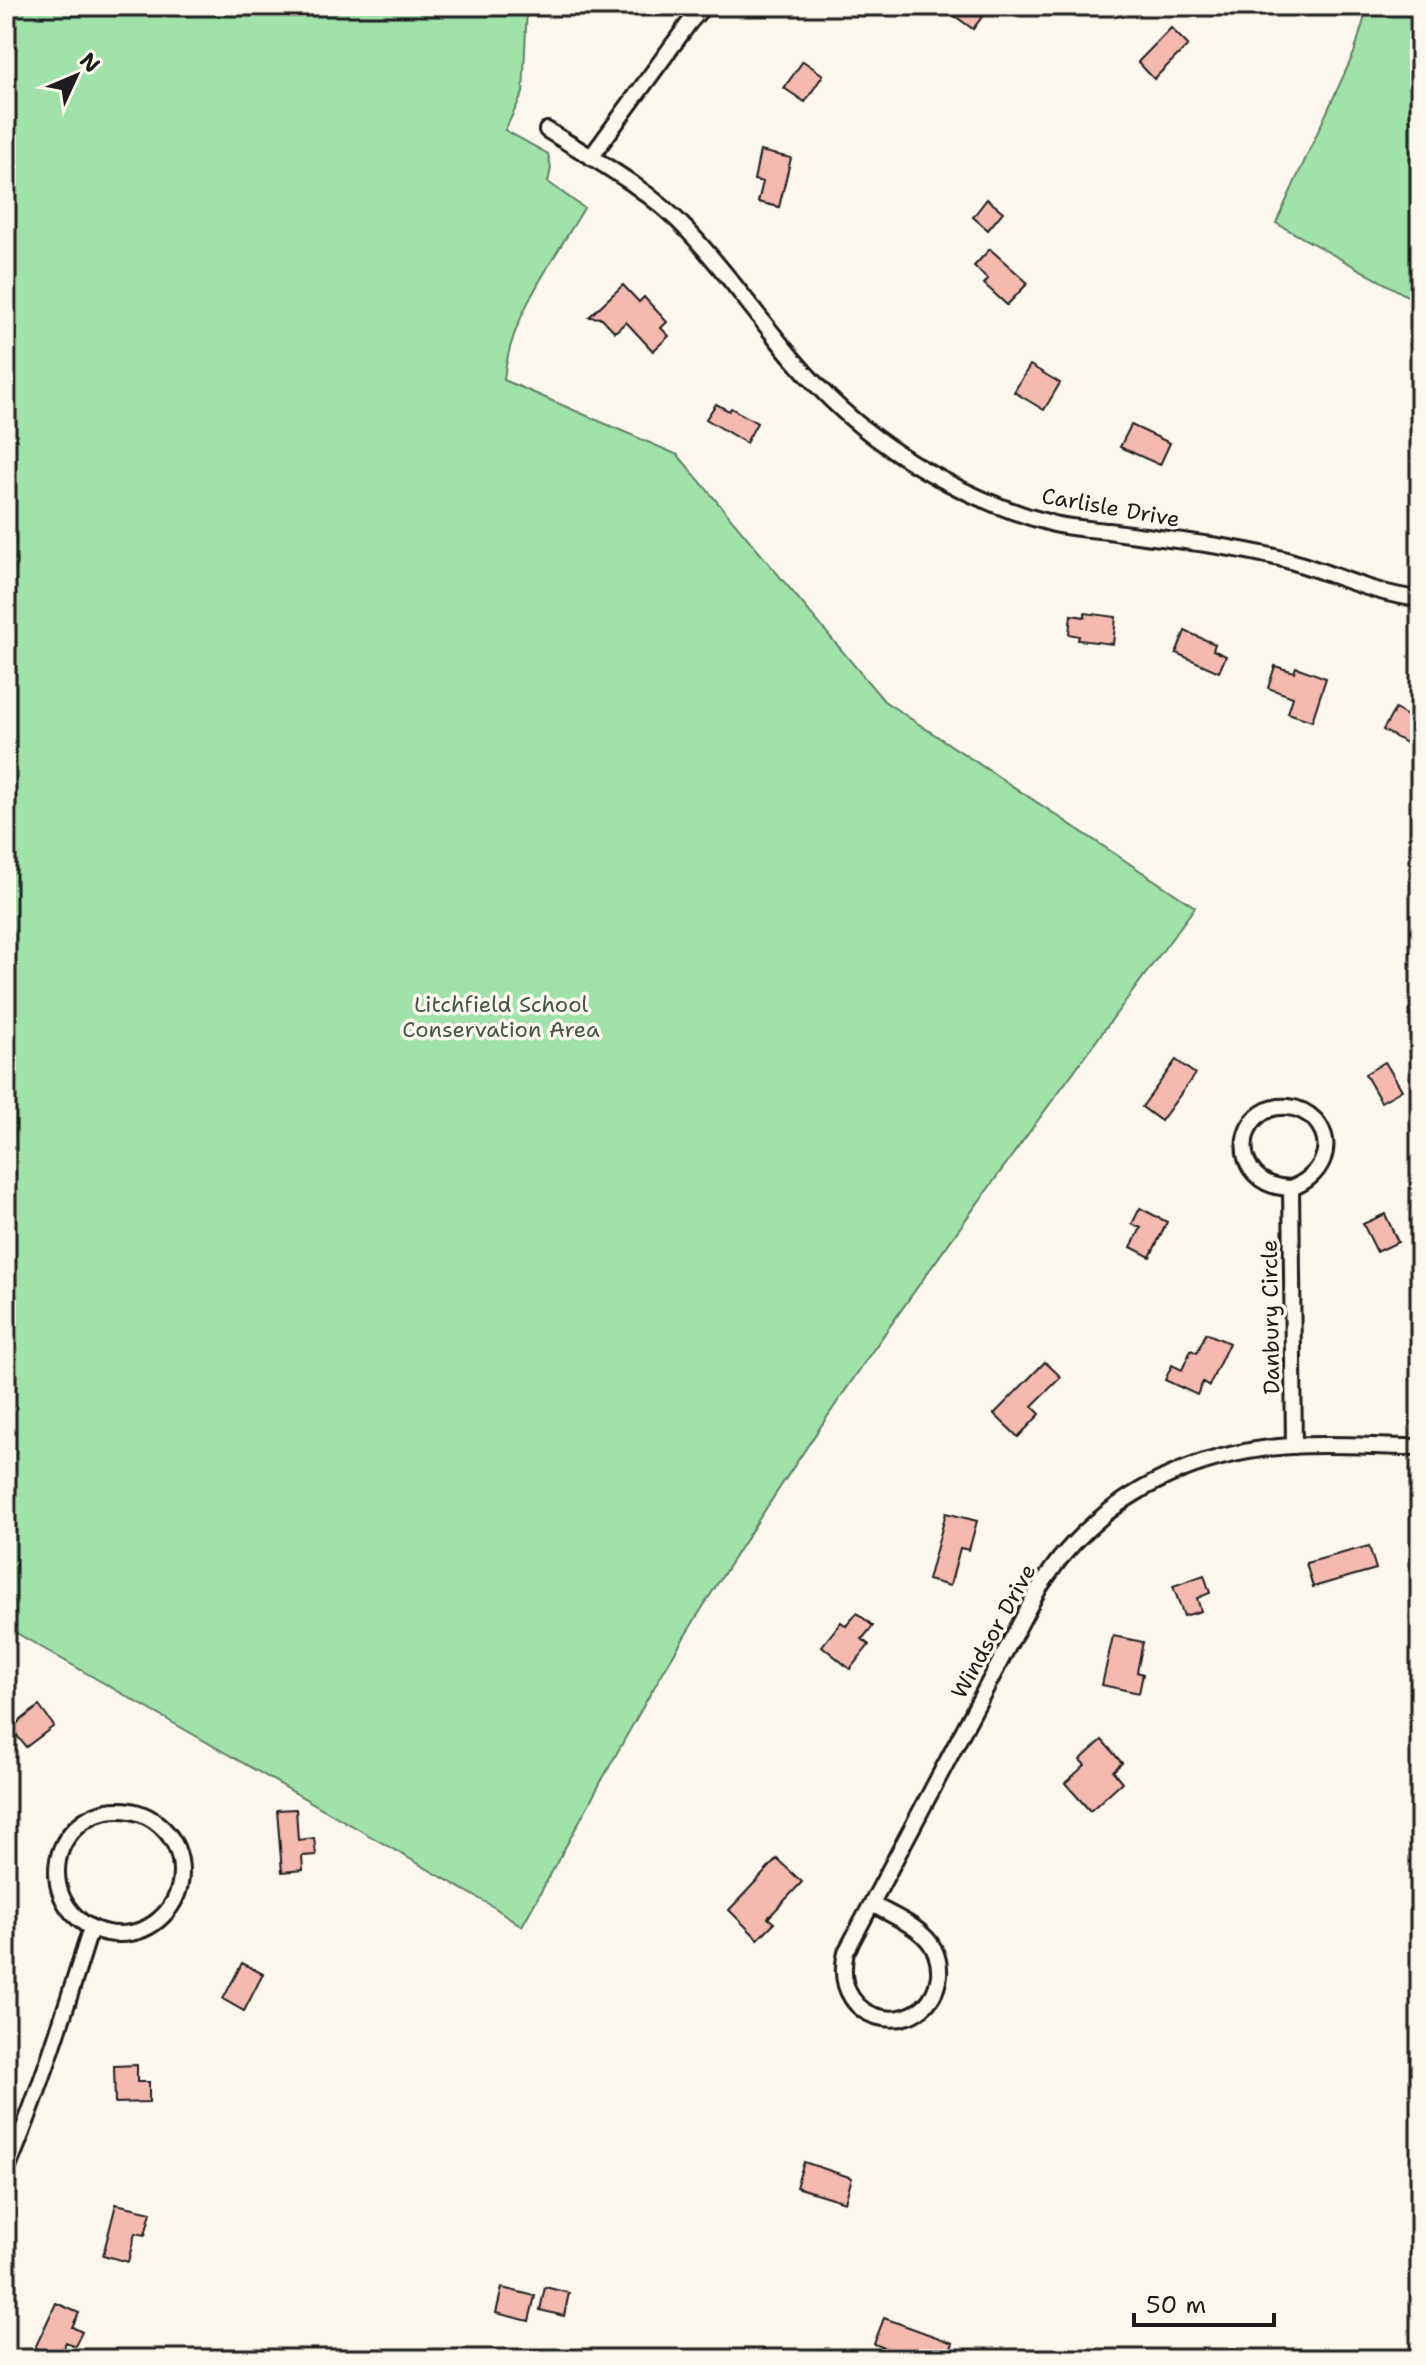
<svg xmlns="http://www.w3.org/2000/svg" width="1426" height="2365" font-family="'Shantell Sans',sans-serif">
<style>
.green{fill:#a1e2ab;stroke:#5e7f64;stroke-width:2}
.building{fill:#f4b9af;stroke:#1c1c1c;stroke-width:2}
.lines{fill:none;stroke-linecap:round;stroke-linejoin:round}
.minor-casing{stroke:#1c1c1c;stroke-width:20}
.minor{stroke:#fbf7ec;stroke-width:14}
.labels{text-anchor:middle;stroke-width:7;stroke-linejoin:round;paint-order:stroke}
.street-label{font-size:22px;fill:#1c1c1c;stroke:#fbf7ec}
.park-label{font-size:22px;fill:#445747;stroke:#fbf7ec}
</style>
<rect width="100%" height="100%" fill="#fbf7ec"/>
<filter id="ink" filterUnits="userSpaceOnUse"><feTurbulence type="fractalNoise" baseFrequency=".0125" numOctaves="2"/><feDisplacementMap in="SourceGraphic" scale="16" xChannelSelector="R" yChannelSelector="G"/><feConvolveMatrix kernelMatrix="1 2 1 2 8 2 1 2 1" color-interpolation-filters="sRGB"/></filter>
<g filter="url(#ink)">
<g class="green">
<path d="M 6,6 L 527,6 L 523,93 L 505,130 L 548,154 L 551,168 L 548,182 L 584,208 C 553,261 509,318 504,380 L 678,455 L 884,701 L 1195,907 C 1015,1151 833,1393 675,1652 C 621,1741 573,1835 522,1926 L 492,1906 L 6,1627 Z"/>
<path d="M 1368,6 L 1420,6 L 1420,303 L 1276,223 L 1354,53 Z"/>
</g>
<g class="building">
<path d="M 941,6 L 990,6 L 973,29 Z"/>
<path d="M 1171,28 L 1188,45 L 1154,79 L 1138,62 Z"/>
<path d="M 803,61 L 823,75 L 805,102 L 784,88 Z"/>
<path d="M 760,151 L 791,158 L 779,207 L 758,202 L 763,182 L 754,180 Z"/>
<path d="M 987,199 L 1003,212 L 988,230 L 973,217 Z"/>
<path d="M 990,249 L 1028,283 L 1007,305 L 984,284 L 988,279 L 974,266 Z"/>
<path d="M 623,285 L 639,302 L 644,297 L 667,322 L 661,328 L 669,336 L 653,351 L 626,322 L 615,332 L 602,318 L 589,317 Z"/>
<path d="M 1030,365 L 1060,383 L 1044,410 L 1014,392 Z"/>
<path d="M 716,404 L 729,411 L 731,408 L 757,423 L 746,443 L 706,419 Z"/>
<path d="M 1131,425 L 1170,443 L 1160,465 L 1120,447 Z"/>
<path d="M 1085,613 L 1116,617 L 1113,644 L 1078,640 L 1079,636 L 1069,634 L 1071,615 L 1085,617 Z"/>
<path d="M 1185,631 L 1215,644 L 1213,650 L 1226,656 L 1219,672 L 1176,653 Z"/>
<path d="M 1275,666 L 1294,672 L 1296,667 L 1326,678 L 1312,721 L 1288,713 L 1293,697 L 1268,688 Z"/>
<path d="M 1395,709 L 1420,723 L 1420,751 L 1383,730 Z"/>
<path d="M 1176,1060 L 1195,1074 L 1161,1121 L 1142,1107 Z"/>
<path d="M 1385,1062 L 1402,1090 L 1381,1102 L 1365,1074 Z"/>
<path d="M 1140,1208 L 1167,1222 L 1150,1257 L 1131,1247 L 1141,1228 L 1132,1224 Z"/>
<path d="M 1385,1214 L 1398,1242 L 1377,1252 L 1363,1224 Z"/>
<path d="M 1206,1333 L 1229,1343 L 1209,1386 L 1203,1382 L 1197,1395 L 1165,1380 L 1172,1365 L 1182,1370 L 1191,1350 L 1197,1353 Z"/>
<path d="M 1045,1362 L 1061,1377 L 1032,1406 L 1040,1414 L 1018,1437 L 994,1414 Z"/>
<path d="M 946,1513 L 977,1521 L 969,1550 L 960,1548 L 950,1586 L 928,1580 Z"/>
<path d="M 1369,1546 L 1376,1569 L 1313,1587 L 1306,1563 Z"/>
<path d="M 1204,1575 L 1210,1593 L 1197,1598 L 1201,1611 L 1184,1616 L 1173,1586 Z"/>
<path d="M 857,1613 L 873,1626 L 862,1639 L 869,1645 L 850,1669 L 822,1646 L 841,1622 L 846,1626 Z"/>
<path d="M 1113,1636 L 1143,1642 L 1137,1672 L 1143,1674 L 1139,1693 L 1102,1685 Z"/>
<path d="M 39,1706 L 54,1726 L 26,1747 L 11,1728 Z"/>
<path d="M 1102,1740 L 1122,1763 L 1113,1771 L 1122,1782 L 1090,1811 L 1065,1783 L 1085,1765 L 1080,1760 Z"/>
<path d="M 296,1809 L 298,1840 L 314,1838 L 316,1855 L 302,1856 L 303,1870 L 282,1872 L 277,1810 Z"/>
<path d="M 777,1859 L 802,1882 L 768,1918 L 774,1923 L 758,1939 L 729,1910 Z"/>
<path d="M 242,1963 L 263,1974 L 244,2011 L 223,1999 Z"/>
<path d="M 137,2065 L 137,2082 L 149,2082 L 149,2102 L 115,2103 L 114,2066 Z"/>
<path d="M 804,2162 L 852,2178 L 845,2202 L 796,2187 Z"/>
<path d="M 116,2204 L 151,2212 L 145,2235 L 135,2233 L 128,2262 L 103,2255 Z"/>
<path d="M 545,2287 L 569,2293 L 564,2316 L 540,2310 Z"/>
<path d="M 502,2288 L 535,2296 L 529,2321 L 496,2313 Z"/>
<path d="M 56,2303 L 79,2313 L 72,2327 L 82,2332 L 75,2346 L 66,2342 L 58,2359 L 35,2348 Z"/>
<path d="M 884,2318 L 953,2343 L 947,2359 L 914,2359 L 874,2344 Z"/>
</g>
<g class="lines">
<defs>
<g id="minor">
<path d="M 547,130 C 596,160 649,189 689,232 C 743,289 783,357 842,410 C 899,462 980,505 1054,524 C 1071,528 1090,529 1108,531 C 1163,539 1221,544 1275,557 C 1326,569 1366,593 1420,599"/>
<path d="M 591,157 L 689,23 L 704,6"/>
<path d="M 1291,1188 C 1226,1187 1233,1103 1288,1107 C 1298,1108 1307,1112 1315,1120 C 1338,1146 1320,1178 1291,1188 L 1294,1446"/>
<circle cx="119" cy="1872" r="62"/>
<path d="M 872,1904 C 889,1914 910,1922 924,1936 C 935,1946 940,1961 939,1975 C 931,2042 828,2030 846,1952 L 1039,1588 C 1047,1577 1055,1564 1064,1554 C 1122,1486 1203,1452 1291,1446 C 1333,1443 1377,1447 1420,1447"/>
<path d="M 6,2172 C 40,2092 65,2010 91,1928"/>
</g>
</defs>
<use href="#minor" class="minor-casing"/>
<use href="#minor" class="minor"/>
</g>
</g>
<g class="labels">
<g class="street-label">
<text transform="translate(1111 507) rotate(10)" y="8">Carlisle Drive</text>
<text transform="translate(1270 1317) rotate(-91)" y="8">Danbury Circle</text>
<text transform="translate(993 1631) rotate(-61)" y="8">Windsor Drive</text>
</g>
<g class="park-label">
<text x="501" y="1012">Litchfield School<tspan x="501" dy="25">Conservation Area</tspan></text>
</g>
</g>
<rect width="1426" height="2365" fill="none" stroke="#fbf7ec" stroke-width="32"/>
<rect x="16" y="16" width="1394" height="2333" fill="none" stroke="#1c1c1c" stroke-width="3" filter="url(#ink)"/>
<g transform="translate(76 76) rotate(46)" stroke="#fbf7ec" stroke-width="6" paint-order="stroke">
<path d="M0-6L14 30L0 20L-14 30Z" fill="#1c1c1c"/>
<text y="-12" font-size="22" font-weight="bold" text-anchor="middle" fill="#1c1c1c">N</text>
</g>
<path d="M1134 2313v12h140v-12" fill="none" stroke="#1c1c1c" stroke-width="4"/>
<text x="1146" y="2313" font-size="24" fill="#1c1c1c" stroke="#fbf7ec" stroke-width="6" paint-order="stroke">50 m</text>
</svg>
